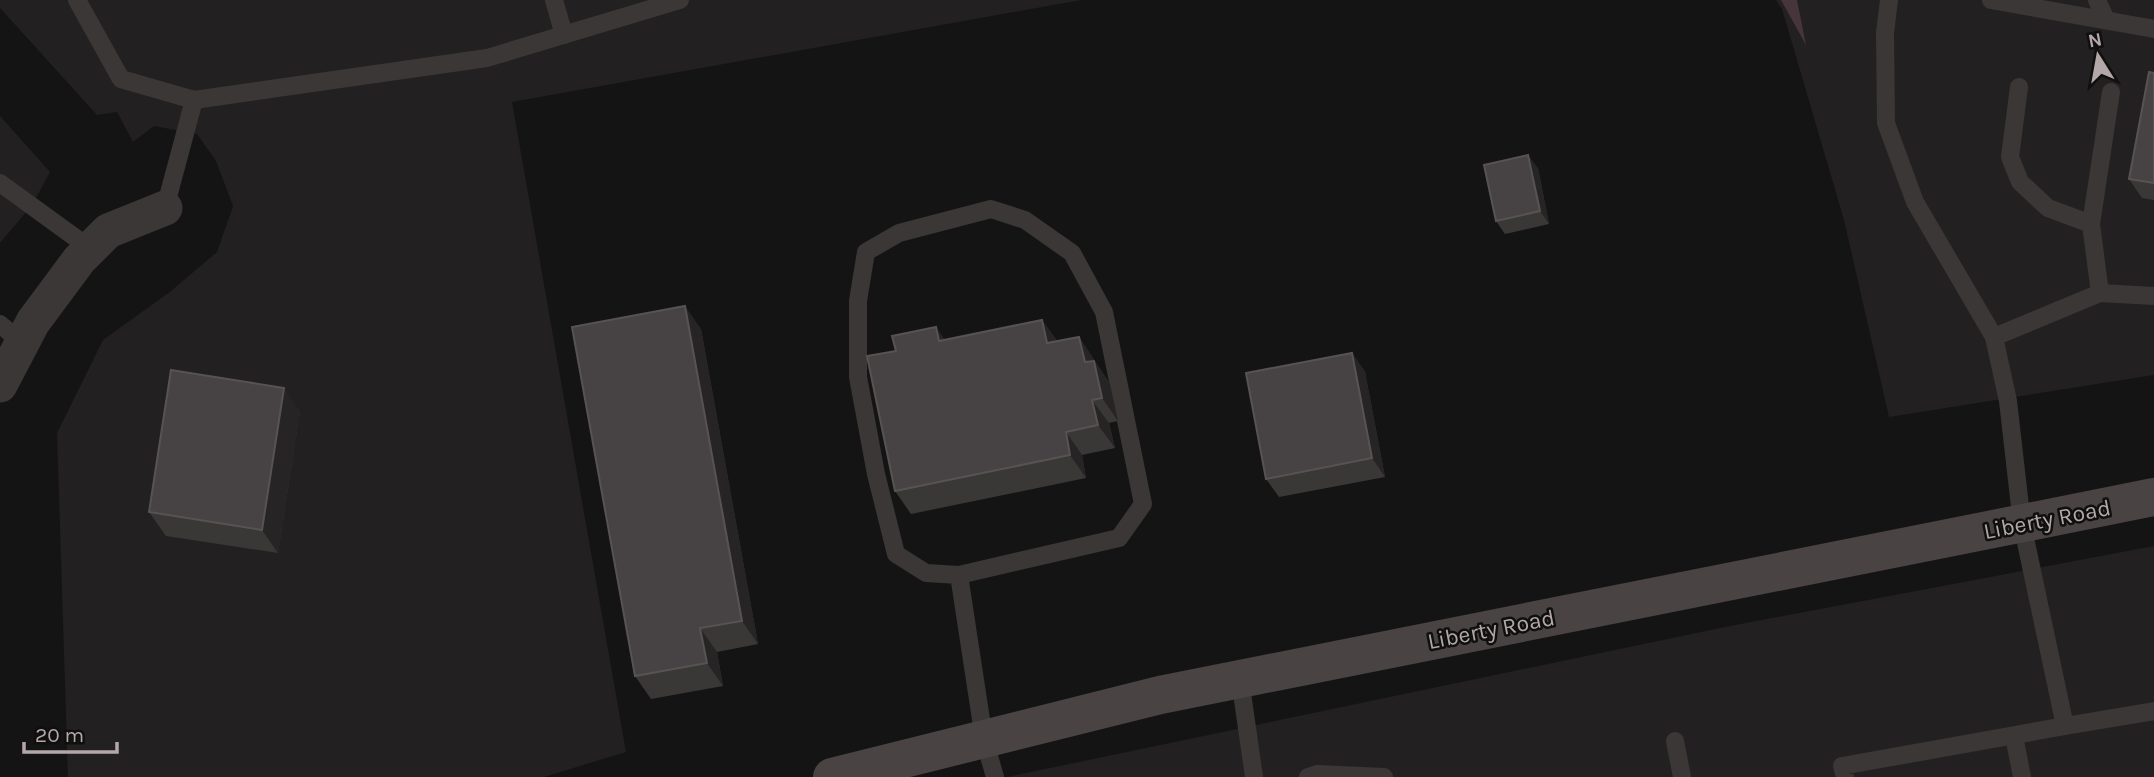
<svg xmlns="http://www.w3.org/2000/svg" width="2154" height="777" font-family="Karla,sans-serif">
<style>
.built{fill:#222020}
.water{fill:#46353b}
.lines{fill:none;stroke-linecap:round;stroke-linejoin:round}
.lane{stroke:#3c3737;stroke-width:18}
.street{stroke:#3c3737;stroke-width:35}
.secondary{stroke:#4a4344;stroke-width:38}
.wall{fill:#3a3737}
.shaded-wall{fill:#262424}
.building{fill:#474344;stroke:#585353;stroke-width:2}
.labels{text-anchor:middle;stroke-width:5;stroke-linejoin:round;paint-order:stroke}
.street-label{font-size:23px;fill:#b4a7a8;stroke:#100f0f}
</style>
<rect width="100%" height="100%" fill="#151414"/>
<g class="built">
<path d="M 0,0 L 1081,0 L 512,102 L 626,752 L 544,777 L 68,777 L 57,433 L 103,340 L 171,291 L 217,252 L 233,206 L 216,161 L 197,134 L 154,126 L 133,142 L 117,112 L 97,115 L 0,8 Z"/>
<path d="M 1776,0 L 2154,0 L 2154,375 L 1889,417 L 1844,220 L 1782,9 Z"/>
<path d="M 0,116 L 50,172 L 32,205 L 0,243 Z"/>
<path d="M 2154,546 L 2154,777 L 1007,777 L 1725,627 Z"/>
</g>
<path class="water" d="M 1781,0 L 1797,0 L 1806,45 Z"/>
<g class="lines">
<g class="lane">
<path d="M 77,0 L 121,79 L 194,100"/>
<path d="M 554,0 L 564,35"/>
<path d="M 1991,0 L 2154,29"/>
<path d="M 2097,0 L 2106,20"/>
<path d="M 2019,87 L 2010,157 L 2020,182 L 2048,208 L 2091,224"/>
<path d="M 0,183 L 91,249"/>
<path d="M 165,208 L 194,100 L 487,58 L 680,0"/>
<path d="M 2100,293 L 2091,224 L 2111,92"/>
<path d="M 0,324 L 22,343"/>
<path d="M 1994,337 L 2100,293 L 2154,296"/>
<path d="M 959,575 L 926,573 L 896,554 L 876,474 L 858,377 L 858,301 L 866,252 L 899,233 L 991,209 L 1025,220 L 1072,253 L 1104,312 L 1143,504 L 1119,538 L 959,575 L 984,739 L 995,777"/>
<path d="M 1240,679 L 1254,777"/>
<path d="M 2065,726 L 2154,711"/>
<path d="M 2014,736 L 2022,777"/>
<path d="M 1675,741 L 1682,777"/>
<path d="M 1308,777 L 1317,774 L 1384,777"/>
<path d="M 1845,777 L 1842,766 L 2065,726 L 2022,524 L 2008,401 L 1994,337 L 1915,202 L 1886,123 L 1885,33 L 1889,0"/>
</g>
<path class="street" d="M 0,385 L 33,322 L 79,260 L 108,231 L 165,208"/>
<path class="secondary" d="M 832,777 L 1160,695 L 2154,497"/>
</g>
<g class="wall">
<path d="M 2154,73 L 2154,200 L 2142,198 L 2129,179 Z"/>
<path d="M 1538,168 L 1549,224 L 1505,234 L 1496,221 Z"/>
<path d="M 1042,320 L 1057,341 L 1079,337 L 1110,384 L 1118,421 L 1109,423 L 1115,448 L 1082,455 L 1086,478 L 911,514 L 895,491 L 896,351 L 936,327 L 944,340 Z"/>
<path d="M 701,329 L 758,644 L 717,652 L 723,686 L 651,699 L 635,676 Z"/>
<path d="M 1352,353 L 1365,372 L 1385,477 L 1279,497 L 1266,479 Z"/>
<path d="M 300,411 L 278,553 L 166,536 L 149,512 Z"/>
</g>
<g class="shaded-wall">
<path d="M 1528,155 L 1538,168 L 1549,224 L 1540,211 Z"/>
<path d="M 685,306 L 701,329 L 758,644 L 742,621 Z"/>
<path d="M 1042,320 L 1059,343 L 1047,343 Z"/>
<path d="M 936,327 L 952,350 L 939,341 Z"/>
<path d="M 1079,337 L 1110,384 L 1118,421 L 1102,398 L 1085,362 Z"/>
<path d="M 1352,353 L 1365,372 L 1385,477 L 1372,458 Z"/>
<path d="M 284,388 L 300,411 L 278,553 L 262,530 Z"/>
<path d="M 1092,400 L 1109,423 L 1115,448 L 1098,425 Z"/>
<path d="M 1066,432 L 1082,455 L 1086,478 L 1070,455 Z"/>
<path d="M 700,628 L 717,652 L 723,686 L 707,663 Z"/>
</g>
<g class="building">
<path d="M 2149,72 L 2154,73 L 2154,183 L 2129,179 Z"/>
<path d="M 1528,155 L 1540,211 L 1496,221 L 1484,165 Z"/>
<path d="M 685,306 L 742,621 L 700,628 L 707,663 L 635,676 L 572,327 Z"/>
<path d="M 1042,320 L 1047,343 L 1079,337 L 1085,362 L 1094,361 L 1102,398 L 1092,400 L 1098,425 L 1066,432 L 1070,455 L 895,491 L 867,356 L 896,351 L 892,336 L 936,327 L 939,341 Z"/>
<path d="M 1352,353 L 1372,458 L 1266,479 L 1246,373 Z"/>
<path d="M 171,370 L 284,388 L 262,530 L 149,512 Z"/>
</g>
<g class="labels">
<g class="street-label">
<text transform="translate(2047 519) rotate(-11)" y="8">Liberty Road</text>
<text transform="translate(1491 629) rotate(-11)" y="8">Liberty Road</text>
</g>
</g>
<g transform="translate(2098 56) rotate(349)" stroke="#100f0f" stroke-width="5" paint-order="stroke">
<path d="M0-5L12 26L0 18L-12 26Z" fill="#b4a7a8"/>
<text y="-10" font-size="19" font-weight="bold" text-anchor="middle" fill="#b4a7a8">N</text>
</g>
<path d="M24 742v10h93v-10" fill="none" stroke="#b4a7a8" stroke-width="3.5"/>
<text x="35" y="742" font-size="21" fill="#b4a7a8" stroke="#100f0f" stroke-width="5" paint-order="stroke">20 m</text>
</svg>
